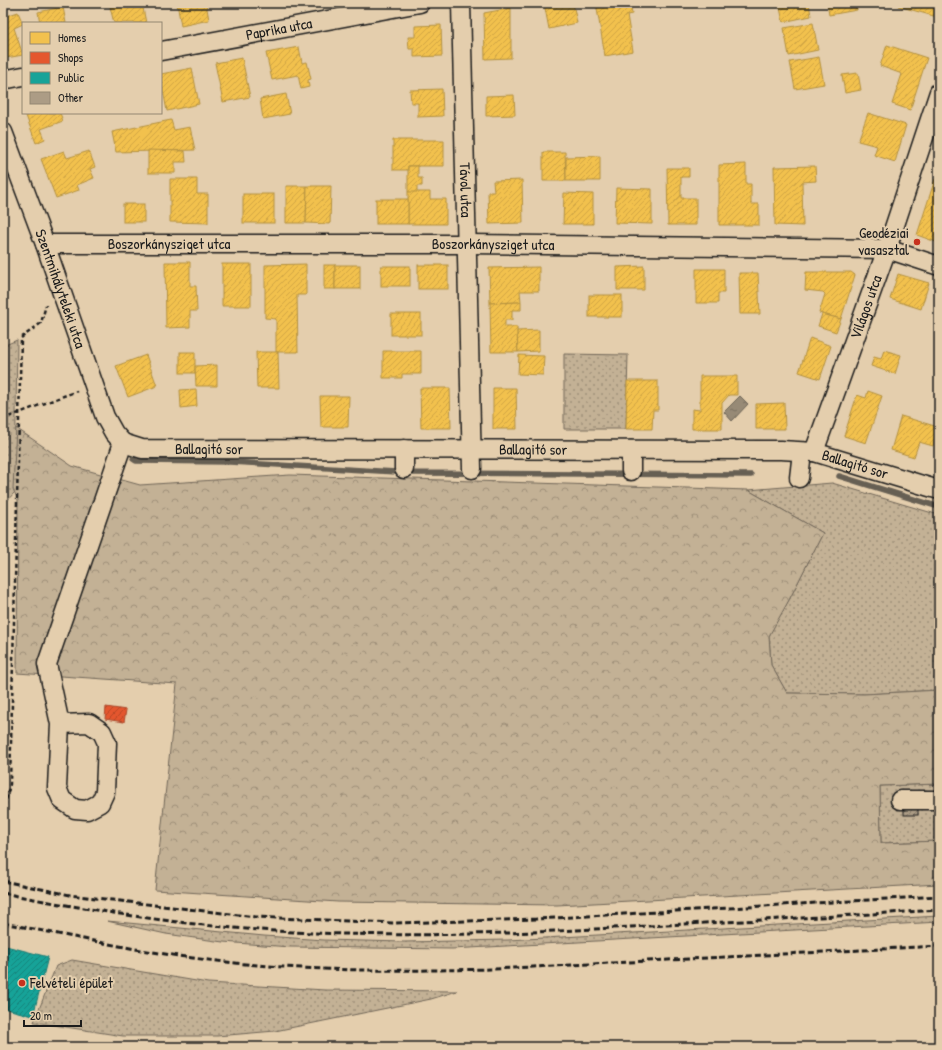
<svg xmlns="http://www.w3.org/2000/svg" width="942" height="1050" font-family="'Patrick Hand',sans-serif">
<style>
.grass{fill:url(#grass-dots);stroke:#706658}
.forest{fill:url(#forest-crowns);stroke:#706658}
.water{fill:url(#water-ripples);stroke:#665e52}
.homes{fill:url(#homes-hatch);stroke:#b2903f}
.shops{fill:url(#shops-hatch);stroke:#a84529}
.public{fill:url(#public-hatch);stroke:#187a73}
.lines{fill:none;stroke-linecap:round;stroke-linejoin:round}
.stream{stroke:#665e52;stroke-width:5.5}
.building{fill:url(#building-hatch);stroke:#1c1c1c}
.minor-casing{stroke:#1c1c1c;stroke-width:21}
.path{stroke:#1c1c1c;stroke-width:2.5;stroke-dasharray:4 3;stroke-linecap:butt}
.minor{stroke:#e4cead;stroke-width:18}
.rail{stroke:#1c1c1c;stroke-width:3;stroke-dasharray:6 3;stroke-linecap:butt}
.poi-dot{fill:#c8321e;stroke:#e4cead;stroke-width:1.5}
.labels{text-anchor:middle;stroke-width:4;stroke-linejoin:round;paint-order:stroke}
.street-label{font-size:15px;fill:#1c1c1c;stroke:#e4cead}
.poi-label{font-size:15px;fill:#1c1c1c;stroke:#e4cead;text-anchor:end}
</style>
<defs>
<pattern id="grass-dots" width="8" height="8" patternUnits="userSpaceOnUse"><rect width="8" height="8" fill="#c3b195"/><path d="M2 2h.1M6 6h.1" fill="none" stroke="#9e8f79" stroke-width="1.8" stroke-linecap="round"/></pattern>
<pattern id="forest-crowns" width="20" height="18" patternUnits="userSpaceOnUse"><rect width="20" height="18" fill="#c3b195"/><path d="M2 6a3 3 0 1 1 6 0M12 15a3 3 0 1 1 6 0" fill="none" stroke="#9e8f79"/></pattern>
<pattern id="water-ripples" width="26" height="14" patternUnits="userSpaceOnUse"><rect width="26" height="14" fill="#978a76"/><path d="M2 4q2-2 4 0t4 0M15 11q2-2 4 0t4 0" fill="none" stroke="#7a7060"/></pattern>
<pattern id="homes-hatch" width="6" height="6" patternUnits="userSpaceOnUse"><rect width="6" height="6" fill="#f2c14e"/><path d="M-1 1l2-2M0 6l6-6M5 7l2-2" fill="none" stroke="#cfa544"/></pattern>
<pattern id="shops-hatch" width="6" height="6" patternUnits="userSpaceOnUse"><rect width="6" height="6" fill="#e4572e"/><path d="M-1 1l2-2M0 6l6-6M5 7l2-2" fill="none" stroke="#b84726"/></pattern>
<pattern id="public-hatch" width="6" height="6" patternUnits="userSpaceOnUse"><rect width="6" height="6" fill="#17a398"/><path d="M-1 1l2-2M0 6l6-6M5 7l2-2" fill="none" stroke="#14847b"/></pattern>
<pattern id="building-hatch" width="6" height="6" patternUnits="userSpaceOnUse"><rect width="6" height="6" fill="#ac9c85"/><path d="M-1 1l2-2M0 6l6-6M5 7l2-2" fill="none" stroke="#8b7e6c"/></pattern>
</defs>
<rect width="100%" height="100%" fill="#e4cead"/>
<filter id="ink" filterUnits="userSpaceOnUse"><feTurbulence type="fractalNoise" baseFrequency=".025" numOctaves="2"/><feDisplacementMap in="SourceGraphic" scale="8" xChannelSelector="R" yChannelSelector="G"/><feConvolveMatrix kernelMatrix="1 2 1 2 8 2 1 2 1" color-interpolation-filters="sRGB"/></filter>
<g filter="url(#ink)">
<g class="grass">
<path d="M 17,340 L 15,492 L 3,505 L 3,346 Z"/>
<path d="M 564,354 L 628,355 L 626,429 L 564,429 Z"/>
<path d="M 832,483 L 939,515 L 939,690 L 864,694 L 787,693 L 771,665 L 769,635 L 789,600 L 823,533 L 748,490 Z"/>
<path d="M 939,784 L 939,841 L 881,843 L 880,786 Z"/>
<path d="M 939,916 L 939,922 L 452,949 L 290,947 L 223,942 L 166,934 L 107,921 L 264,936 L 324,940 L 404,942 L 508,940 Z"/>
<path d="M 72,960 L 208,983 L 325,990 L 457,991 L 431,999 L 275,1031 L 217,1036 L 123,1036 L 34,1022 L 56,966 Z"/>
</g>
<path class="forest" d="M 16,428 L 72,466 L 140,485 L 290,475 L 748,490 L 823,533 L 789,600 L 769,636 L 771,665 L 787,693 L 864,694 L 939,690 L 939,784 L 880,786 L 881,843 L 939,841 L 939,884 L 557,905 L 338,902 L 155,890 L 177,684 L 17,673 L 18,500 L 13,489 Z"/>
<path class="water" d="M 740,396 L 748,404 L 732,421 L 724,412 Z"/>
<g class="homes">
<path d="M 128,3 L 142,3 L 146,23 L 114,23 L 110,7 Z"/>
<path d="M 177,3 L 206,3 L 209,20 L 181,26 Z"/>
<path d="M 544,3 L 573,3 L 577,23 L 549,29 Z"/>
<path d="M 596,3 L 630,3 L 632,14 L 627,15 L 633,51 L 605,56 Z"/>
<path d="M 779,3 L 809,3 L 811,16 L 783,22 Z"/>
<path d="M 827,3 L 856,3 L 857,10 L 829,15 Z"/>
<path d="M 899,3 L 939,3 L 939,11 L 937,17 L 898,6 Z"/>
<path d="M 63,7 L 66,23 L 40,23 L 38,12 Z"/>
<path d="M 511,8 L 511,58 L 485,59 L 484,13 Z"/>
<path d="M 18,12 L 23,24 L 14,28 L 23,55 L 6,58 L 3,50 L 3,17 Z"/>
<path d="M 813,23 L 818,50 L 789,56 L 784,28 Z"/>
<path d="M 441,25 L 442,56 L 414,57 L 414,49 L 409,49 L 408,37 L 415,37 L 415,26 Z"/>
<path d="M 887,45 L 927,58 L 910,110 L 892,104 L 902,74 L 880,66 Z"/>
<path d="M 299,47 L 302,63 L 307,62 L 311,79 L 308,80 L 309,87 L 301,89 L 298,75 L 272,80 L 266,53 Z"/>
<path d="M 819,57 L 824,84 L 795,89 L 790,62 Z"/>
<path d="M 242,58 L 250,97 L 223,102 L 215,63 Z"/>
<path d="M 192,68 L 199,104 L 167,111 L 161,80 L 161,74 Z"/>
<path d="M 858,73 L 861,90 L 845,93 L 842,75 Z"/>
<path d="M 442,89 L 443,116 L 418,117 L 418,103 L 411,103 L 410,90 Z"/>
<path d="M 286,94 L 290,114 L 263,119 L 260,99 Z"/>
<path d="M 514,95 L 515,115 L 486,116 L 486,96 Z"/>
<path d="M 25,113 L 60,113 L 63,121 L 41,129 L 45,139 L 36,143 Z"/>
<path d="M 868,113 L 906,125 L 895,162 L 874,155 L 877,146 L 858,141 Z"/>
<path d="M 171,120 L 174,130 L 190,127 L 195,150 L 116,152 L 112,132 Z"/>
<path d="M 393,140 L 444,140 L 444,166 L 408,166 L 408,170 L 393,170 Z"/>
<path d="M 148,150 L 185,151 L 186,162 L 175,162 L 175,173 L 148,173 Z"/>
<path d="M 64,151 L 67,158 L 89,151 L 95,167 L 90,169 L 94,178 L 77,185 L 79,190 L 56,198 L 41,159 Z"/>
<path d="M 543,152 L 565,152 L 566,181 L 543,181 Z"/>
<path d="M 600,156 L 600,181 L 566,181 L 566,157 Z"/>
<path d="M 746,164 L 746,184 L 751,184 L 751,204 L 759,204 L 759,225 L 719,225 L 719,165 Z"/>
<path d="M 408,166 L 418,166 L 418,178 L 422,178 L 422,186 L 417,186 L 417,193 L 408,192 Z"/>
<path d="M 815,166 L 816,181 L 802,182 L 803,226 L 775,225 L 774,167 Z"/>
<path d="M 667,168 L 689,168 L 689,177 L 681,177 L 681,198 L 696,198 L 696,225 L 668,225 Z"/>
<path d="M 170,179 L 197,179 L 197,194 L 208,194 L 208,223 L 170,222 Z"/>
<path d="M 935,179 L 939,180 L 939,234 L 936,242 L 917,235 Z"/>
<path d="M 522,180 L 523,223 L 489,224 L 488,192 L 494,192 L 493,181 Z"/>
<path d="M 286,186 L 307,186 L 306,223 L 286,223 Z"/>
<path d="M 307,186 L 331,186 L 330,224 L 306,223 Z"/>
<path d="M 616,188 L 652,189 L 652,224 L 615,223 Z"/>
<path d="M 408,192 L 430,192 L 430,199 L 446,199 L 446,224 L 408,224 Z"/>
<path d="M 564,193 L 593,194 L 593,224 L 563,224 Z"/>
<rect x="243" y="194" width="31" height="29"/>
<rect x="376" y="199" width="32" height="25"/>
<rect x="123" y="204" width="21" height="18"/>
<path d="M 165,262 L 190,262 L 190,286 L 196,286 L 197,311 L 190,311 L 190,327 L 166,328 Z"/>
<rect x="222" y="264" width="29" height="42"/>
<path d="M 306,264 L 306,295 L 297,295 L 298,352 L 276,352 L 276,319 L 265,318 L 265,265 Z"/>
<rect x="324" y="265" width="11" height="24"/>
<rect x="335" y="265" width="25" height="24"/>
<rect x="418" y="265" width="30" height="24"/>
<rect x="381" y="266" width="29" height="20"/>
<path d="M 644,266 L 644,290 L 617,290 L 617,267 Z"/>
<path d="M 539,267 L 539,291 L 520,291 L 521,302 L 490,303 L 489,268 Z"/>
<path d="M 696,269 L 724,269 L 724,293 L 718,293 L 718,303 L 696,303 Z"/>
<path d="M 806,272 L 851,272 L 855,275 L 841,319 L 819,313 L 825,294 L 823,292 L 805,290 Z"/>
<path d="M 739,273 L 758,273 L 760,314 L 740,314 Z"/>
<path d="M 898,274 L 929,283 L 921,309 L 890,299 Z"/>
<rect x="589" y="295" width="33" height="22"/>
<path d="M 521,302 L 521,310 L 512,310 L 512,320 L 505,320 L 505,327 L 517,327 L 518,352 L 491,352 L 490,303 Z"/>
<rect x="391" y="314" width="30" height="21"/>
<path d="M 822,314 L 841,319 L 836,332 L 818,326 Z"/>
<path d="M 539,330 L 539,351 L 518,352 L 517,331 Z"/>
<path d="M 810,338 L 831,346 L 820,379 L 799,372 Z"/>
<path d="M 884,350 L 901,355 L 895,374 L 871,366 L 874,357 L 881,359 Z"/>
<path d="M 383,351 L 421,351 L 421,374 L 402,374 L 402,378 L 383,378 Z"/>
<rect x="180" y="352" width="15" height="21"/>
<path d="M 256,352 L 278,352 L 279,388 L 257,388 Z"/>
<path d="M 146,355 L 157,386 L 128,397 L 116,366 Z"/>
<path d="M 519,355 L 544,356 L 543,375 L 518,374 Z"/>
<path d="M 217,365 L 217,386 L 196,386 L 195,366 Z"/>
<path d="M 700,376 L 737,376 L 737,395 L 729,395 L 722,403 L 722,429 L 692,429 L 692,409 L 700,410 Z"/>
<path d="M 627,381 L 658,381 L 658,410 L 653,410 L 652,429 L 626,429 Z"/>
<path d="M 420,388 L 450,388 L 451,428 L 421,428 Z"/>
<path d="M 493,388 L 516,388 L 517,429 L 493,429 Z"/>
<path d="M 196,389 L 197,406 L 181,408 L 180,390 Z"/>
<path d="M 868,391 L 882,396 L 866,443 L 844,436 L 857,395 L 866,398 Z"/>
<path d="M 320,396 L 349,396 L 348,427 L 321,427 Z"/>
<path d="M 784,403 L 785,429 L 756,429 L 756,404 Z"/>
<path d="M 901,416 L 938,427 L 933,446 L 919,442 L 914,457 L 891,450 Z"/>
</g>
<path class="shops" d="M 106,707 L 126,710 L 124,722 L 105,719 Z"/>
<path class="public" d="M 6,946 L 48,957 L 33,1016 L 3,1008 L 3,956 Z"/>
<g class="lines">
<g class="stream">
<path d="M 133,459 L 136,461 L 230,462 L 413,473 L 751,475"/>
<path d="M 839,476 L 939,507"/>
</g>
</g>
<rect class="building" x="904" y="806" width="14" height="9"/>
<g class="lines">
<defs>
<g id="minor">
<path id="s1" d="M 461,3 L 472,469"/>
<path id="s2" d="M 161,51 L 420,3"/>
<path d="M 3,80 L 23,76"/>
<path id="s3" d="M 3,132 L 45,244 L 105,417 L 114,433 L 123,443"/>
<path id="s4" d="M 45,244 L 468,244 L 887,249 L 939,266"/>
<path id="s5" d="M 123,443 L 142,449 L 781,450 L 814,452 L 939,490"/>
<path id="s6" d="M 814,452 L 887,249 L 939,92"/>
<path d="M 404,469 L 404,449"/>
<path d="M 631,471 L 631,450"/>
<path d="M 799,478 L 802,452"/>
<path d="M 60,724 L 89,723 L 102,732 L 107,743 L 105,792 L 100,803 L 87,810 L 75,809 L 62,800 L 57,788 L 60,724 L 47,664 L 123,443"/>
<path d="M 900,800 L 939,800"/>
</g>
</defs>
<use href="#minor" class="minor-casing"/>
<g class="path">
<path d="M 3,419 L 77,391"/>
<path d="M 3,813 L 10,784 L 21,338 L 41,323 L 46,305"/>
</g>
<use href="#minor" class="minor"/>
<g class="rail">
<path d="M 3,881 L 70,895 L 256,917 L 393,923 L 536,919 L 939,896"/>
<path d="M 3,893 C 88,910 174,924 260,930 C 389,939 518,934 647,926 C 744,921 842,916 939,910"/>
<path d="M 3,923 C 71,936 140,952 209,960 C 303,972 399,971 494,969 L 939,946"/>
</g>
</g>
</g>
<g class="poi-dot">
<circle cx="917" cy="242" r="4"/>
<circle cx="22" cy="983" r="4"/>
</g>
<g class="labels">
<g class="street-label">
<text dy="5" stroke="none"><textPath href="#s2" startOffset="120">Paprika utca</textPath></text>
<text dy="5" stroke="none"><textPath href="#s1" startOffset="187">Távol utca</textPath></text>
<text dy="5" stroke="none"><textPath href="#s4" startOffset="124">Boszorkánysziget utca</textPath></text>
<text dy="5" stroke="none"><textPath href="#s4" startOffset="448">Boszorkánysziget utca</textPath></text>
<text dy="5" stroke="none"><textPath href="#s3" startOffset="167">Szentmihályteleki utca</textPath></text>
<text dy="5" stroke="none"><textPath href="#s6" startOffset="154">Világos utca</textPath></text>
<text dy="5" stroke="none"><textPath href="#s5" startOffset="87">Ballagitó sor</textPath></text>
<text dy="5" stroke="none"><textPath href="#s5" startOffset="411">Ballagitó sor</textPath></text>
<text dy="5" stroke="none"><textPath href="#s5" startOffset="735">Ballagitó sor</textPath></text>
</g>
<g class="poi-label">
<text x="909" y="238">Geodéziai<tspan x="909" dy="17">vasasztal</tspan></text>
<text x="30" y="988" text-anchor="start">Felvételi épület</text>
</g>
</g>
<rect width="942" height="1050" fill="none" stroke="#e4cead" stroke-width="16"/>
<rect x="8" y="8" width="926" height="1034" fill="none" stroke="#1c1c1c" stroke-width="1.5" filter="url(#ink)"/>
<rect x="22" y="22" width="140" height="92" fill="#e4cead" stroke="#948773"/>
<rect x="30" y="32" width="20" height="12" fill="#f2c14e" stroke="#948773"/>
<text x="58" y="42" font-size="12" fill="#1c1c1c">Homes</text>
<rect x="30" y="52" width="20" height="12" fill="#e4572e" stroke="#948773"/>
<text x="58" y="62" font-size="12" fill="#1c1c1c">Shops</text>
<rect x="30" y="72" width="20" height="12" fill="#17a398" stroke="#948773"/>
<text x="58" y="82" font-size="12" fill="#1c1c1c">Public</text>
<rect x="30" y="92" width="20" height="12" fill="#ac9c85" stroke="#948773"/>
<text x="58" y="102" font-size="12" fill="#1c1c1c">Other</text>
<path d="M24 1020v6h57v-6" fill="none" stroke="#1c1c1c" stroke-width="2"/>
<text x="30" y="1020" font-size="12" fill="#1c1c1c" stroke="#e4cead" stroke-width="3" paint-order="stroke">20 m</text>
</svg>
